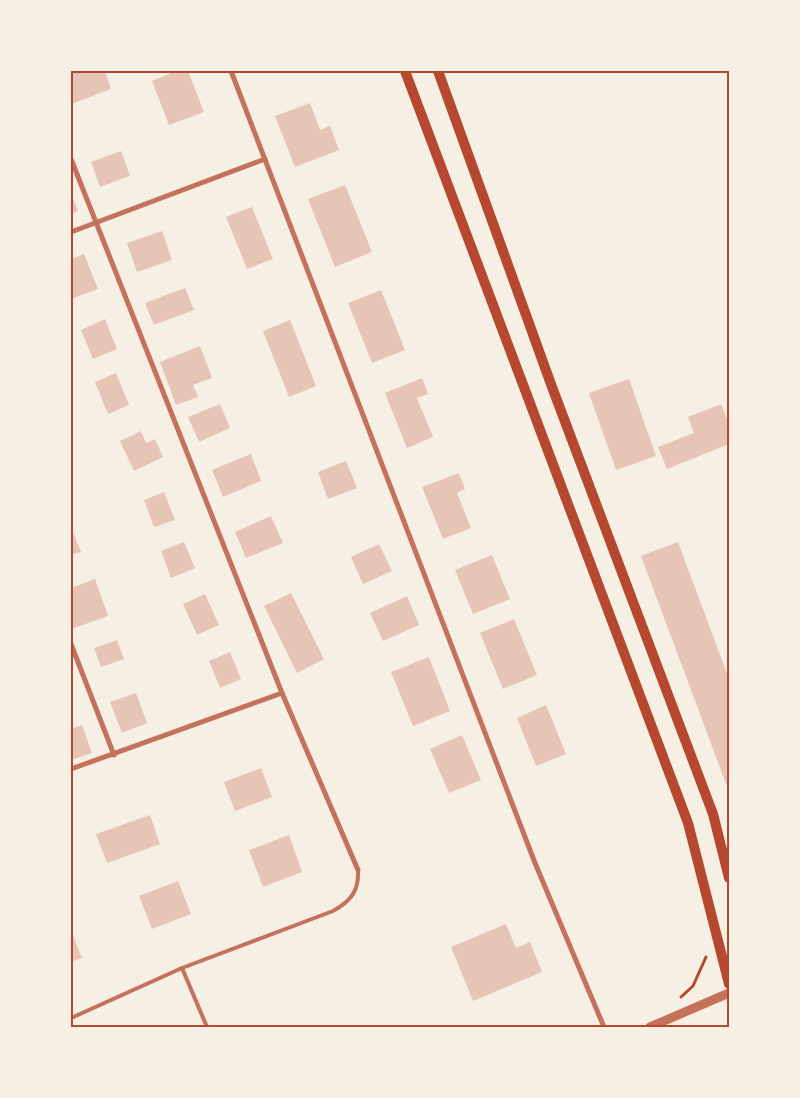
<svg xmlns="http://www.w3.org/2000/svg" width="800" height="1098" font-family="'DM Sans',sans-serif">
<style>
.building{fill:#e6c5b7}
.lines{fill:none;stroke-linecap:round;stroke-linejoin:round}
.path{stroke:#b5482f;stroke-width:3}
.service{stroke:#c5725c;stroke-width:4}
.minor{stroke:#c5725c;stroke-width:5}
.tertiary{stroke:#c5725c;stroke-width:9}
.secondary{stroke:#b5482f;stroke-width:10}
.neatline{fill:none;stroke:#b5482f;stroke-width:2}
</style>
<rect width="100%" height="100%" fill="#f6efe4"/>
<g class="building">
<path d="M 71,71 L 105,71 L 111,89 L 71,104 Z"/>
<path d="M 176,71 L 188,71 L 204,112 L 169,125 L 152,81 Z"/>
<path d="M 310,103 L 320,130 L 330,126 L 339,150 L 295,167 L 275,116 Z"/>
<path d="M 121,151 L 130,176 L 100,187 L 91,162 Z"/>
<path d="M 345,185 L 372,252 L 335,267 L 308,199 Z"/>
<path d="M 71,193 L 78,211 L 71,214 Z"/>
<path d="M 252,207 L 273,259 L 247,269 L 226,217 Z"/>
<path d="M 162,231 L 172,260 L 137,272 L 127,243 Z"/>
<path d="M 84,254 L 98,289 L 71,299 L 71,259 Z"/>
<path d="M 185,288 L 194,310 L 154,325 L 145,303 Z"/>
<path d="M 381,290 L 405,350 L 372,363 L 348,303 Z"/>
<path d="M 105,319 L 117,349 L 93,359 L 81,330 Z"/>
<path d="M 290,320 L 316,386 L 289,397 L 263,331 Z"/>
<path d="M 200,346 L 212,378 L 193,385 L 198,397 L 176,405 L 160,362 Z"/>
<path d="M 116,373 L 129,405 L 108,414 L 95,382 Z"/>
<path d="M 422,378 L 428,394 L 417,398 L 433,437 L 407,448 L 385,393 Z"/>
<path d="M 629,379 L 656,456 L 616,470 L 589,393 Z"/>
<path d="M 220,404 L 230,428 L 199,442 L 188,417 Z"/>
<path d="M 721,404 L 729,424 L 729,444 L 667,469 L 658,447 L 694,433 L 688,417 Z"/>
<path d="M 141,431 L 146,443 L 155,439 L 163,457 L 134,471 L 120,441 Z"/>
<path d="M 251,454 L 261,481 L 223,497 L 212,470 Z"/>
<path d="M 346,461 L 357,488 L 328,499 L 318,472 Z"/>
<path d="M 459,473 L 465,489 L 457,493 L 471,528 L 443,539 L 422,487 Z"/>
<path d="M 164,492 L 175,520 L 154,527 L 144,500 Z"/>
<path d="M 271,516 L 283,543 L 246,558 L 235,532 Z"/>
<path d="M 71,527 L 81,552 L 71,555 Z"/>
<path d="M 184,542 L 195,568 L 171,578 L 161,551 Z"/>
<path d="M 678,542 L 729,679 L 729,783 L 726,784 L 641,556 Z"/>
<path d="M 379,544 L 392,571 L 363,584 L 351,557 Z"/>
<path d="M 492,555 L 510,599 L 473,614 L 455,570 Z"/>
<path d="M 95,579 L 108,616 L 71,629 L 71,588 Z"/>
<path d="M 291,593 L 324,659 L 297,673 L 264,606 Z"/>
<path d="M 205,594 L 219,625 L 197,635 L 183,604 Z"/>
<path d="M 407,596 L 419,625 L 383,641 L 370,613 Z"/>
<path d="M 514,619 L 537,675 L 503,689 L 480,633 Z"/>
<path d="M 117,640 L 124,659 L 101,667 L 94,648 Z"/>
<path d="M 230,652 L 241,679 L 220,688 L 209,661 Z"/>
<path d="M 429,657 L 450,711 L 413,726 L 391,672 Z"/>
<path d="M 136,693 L 147,723 L 122,733 L 110,702 Z"/>
<path d="M 546,705 L 566,754 L 536,766 L 517,718 Z"/>
<path d="M 82,725 L 92,753 L 71,760 L 71,729 Z"/>
<path d="M 462,735 L 481,780 L 449,793 L 430,749 Z"/>
<path d="M 261,768 L 272,797 L 235,811 L 224,782 Z"/>
<path d="M 150,815 L 160,844 L 107,863 L 96,834 Z"/>
<path d="M 289,835 L 302,872 L 263,887 L 249,850 Z"/>
<path d="M 178,881 L 191,914 L 152,929 L 139,896 Z"/>
<path d="M 506,924 L 516,948 L 530,942 L 542,972 L 473,1001 L 451,947 Z"/>
<path d="M 71,930 L 82,958 L 71,962 Z"/>
</g>
<g class="lines">
<path class="path" d="M 681,997 L 693,986 L 706,957"/>
<g class="service">
<path d="M 182,968 L 207,1027"/>
<path d="M 71,1018 L 182,968 L 333,911 C 351,901 359,891 358,870"/>
</g>
<g class="minor">
<path d="M 231,71 L 535,863 L 604,1027"/>
<path d="M 71,159 L 282,693 L 358,870"/>
<path d="M 71,232 L 265,159"/>
<path d="M 71,644 L 114,755"/>
<path d="M 71,769 L 282,693"/>
</g>
<path class="tertiary" d="M 650,1027 L 729,993"/>
<g class="secondary">
<path d="M 405,71 L 688,823 L 729,984"/>
<path d="M 438,71 L 552,387 L 713,814 L 729,878"/>
</g>
</g>
<rect width="800" height="1098" fill="none" stroke="#f6efe4" stroke-width="145"/>
<rect x="72" y="72" width="656" height="954" class="neatline"/>
</svg>
